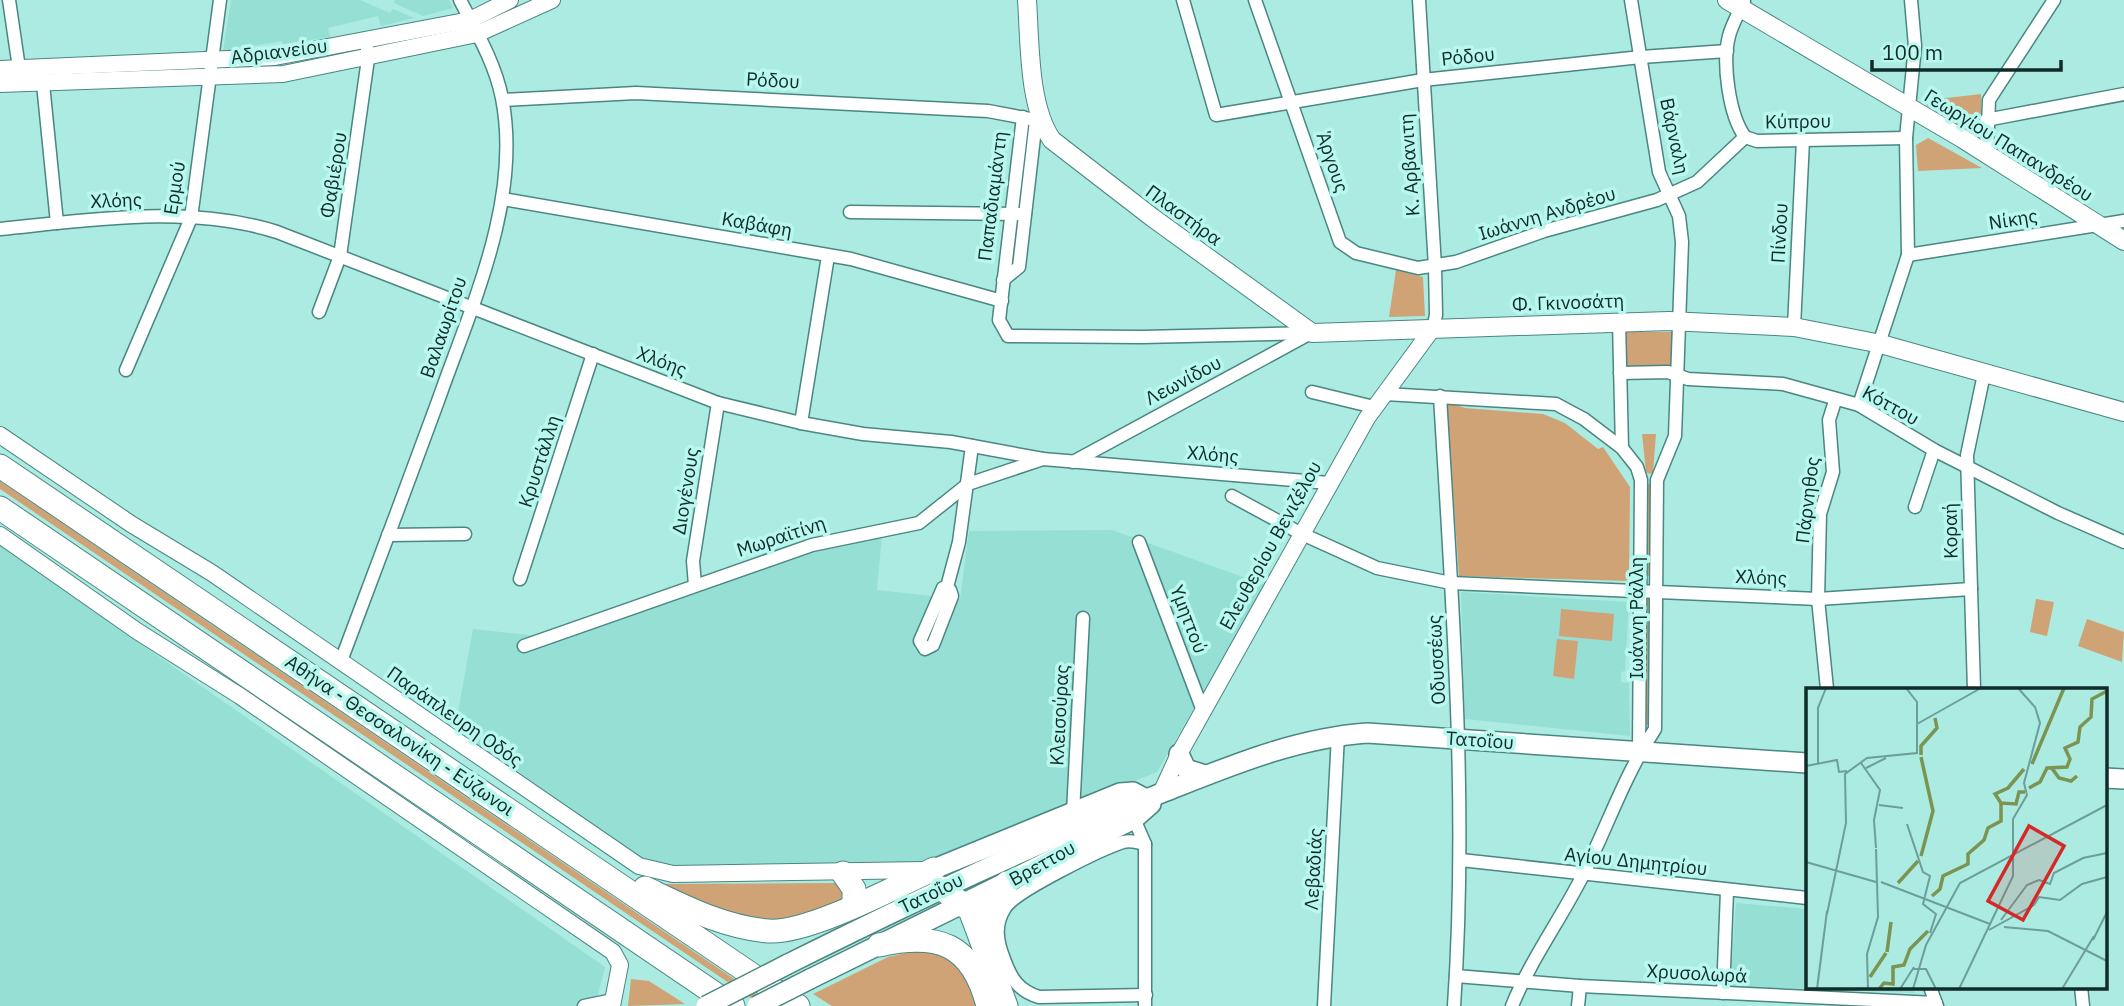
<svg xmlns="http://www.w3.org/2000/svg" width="2124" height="1006" font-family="'IBM Plex Sans',sans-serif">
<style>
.built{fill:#95dfd5}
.green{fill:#d0a377}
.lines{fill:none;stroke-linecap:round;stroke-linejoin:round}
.minor-casing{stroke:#498780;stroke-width:15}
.tertiary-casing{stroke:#498780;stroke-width:18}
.secondary-casing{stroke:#498780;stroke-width:20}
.primary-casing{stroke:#498780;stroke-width:22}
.motorway-casing{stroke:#498780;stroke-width:25}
.minor{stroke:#fff;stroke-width:12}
.tertiary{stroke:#fff;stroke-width:16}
.secondary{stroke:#fff;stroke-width:18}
.primary{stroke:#fff;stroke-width:19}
.motorway{stroke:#fff;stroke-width:23}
.primary-bridge-casing{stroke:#498780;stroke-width:22;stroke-linecap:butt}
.primary-bridge{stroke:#fff;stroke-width:19}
.labels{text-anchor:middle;stroke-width:7;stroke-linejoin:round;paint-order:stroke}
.street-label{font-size:19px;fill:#112b28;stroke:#b8f8ef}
.inset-river{fill:none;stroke:#7c9451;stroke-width:3.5}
.inset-road{fill:none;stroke:#6d9e98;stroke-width:2}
.view{fill:#d62828;fill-opacity:0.15;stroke:#d62828;stroke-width:3.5}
.inset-edge{fill:none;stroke:#112b28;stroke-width:3.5}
</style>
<rect width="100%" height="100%" fill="#abebe2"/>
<g class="built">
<path d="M 231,0 L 360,0 L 390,13 L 393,9 L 414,18 L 381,26 L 378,16 L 328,28 L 330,37 L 283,44 L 282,41 L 223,51 Z"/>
<path d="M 395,0 L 449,0 L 453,8 L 423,16 L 394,3 Z"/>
<path d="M 1112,530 L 1265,585 L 1157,772 L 949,855 L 909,865 L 663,866 L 636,860 L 454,734 L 473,629 L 530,635 L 549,642 L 820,547 L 882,535 L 877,590 L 960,599 L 969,531 Z"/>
<path d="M 0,546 L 605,967 L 595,1006 L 0,1006 Z"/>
<path d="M 1461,592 L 1629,602 L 1625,671 L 1621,672 L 1621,682 L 1629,683 L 1630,736 L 1465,719 Z"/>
<path d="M 1736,903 L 1807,909 L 1807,987 L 1912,987 L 1915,993 L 1730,986 Z"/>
</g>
<g class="green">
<path d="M 1981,94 L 1981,139 L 1920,101 Z"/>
<path d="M 1928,138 L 1982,168 L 1918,171 L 1916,145 Z"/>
<path d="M 1396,270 L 1423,277 L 1425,316 L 1389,317 Z"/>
<rect x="1625" y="332" width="48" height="34"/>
<path d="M 1451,403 L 1465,408 L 1543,414 L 1565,423 L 1598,449 L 1603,447 L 1630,487 L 1629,581 L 1459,576 L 1447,406 Z"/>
<path d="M 1642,434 L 1656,434 L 1653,472 L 1650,474 L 1646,472 Z"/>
<path d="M 0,481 L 774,1006 L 763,1006 L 0,489 Z"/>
<path d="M 1647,483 L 1653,487 L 1650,576 L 1646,576 Z"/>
<path d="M 1646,599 L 1650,599 L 1649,725 L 1645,725 L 1643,722 Z"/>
<path d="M 2036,599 L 2054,602 L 2047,636 L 2030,632 Z"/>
<path d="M 1561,609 L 1614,614 L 1612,641 L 1559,636 Z"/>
<path d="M 2087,619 L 2124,632 L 2122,662 L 2078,646 Z"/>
<path d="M 1557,639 L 1578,641 L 1574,679 L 1553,676 Z"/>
<path d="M 836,883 L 843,887 L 843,901 L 800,920 L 740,922 L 658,884 Z"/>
<path d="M 928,948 L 960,962 L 981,1006 L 832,1006 L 813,994 L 888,957 Z"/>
<path d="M 631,979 L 649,981 L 685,1004 L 628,1006 Z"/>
</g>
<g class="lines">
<defs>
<g id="minor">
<path d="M 9,0 L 19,68"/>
<path d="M 1183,0 L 1216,115 L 1423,80 L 1641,57 L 1727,51"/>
<path d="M 1255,0 L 1340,242 L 1356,253 L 1418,268 L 1456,262 L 1544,231 L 1657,200 L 1697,182 L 1745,137"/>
<path d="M 1419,0 L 1435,267 L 1436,315 L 1433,328"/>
<path d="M 1744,1 C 1739,13 1732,24 1729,36 C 1722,63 1729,115 1745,137"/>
<path d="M 42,74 L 57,223"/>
<path d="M 503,100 L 636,93 L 988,111 L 1041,121"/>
<path d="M 1023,117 L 999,320 L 1008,336 L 1142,337 L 1312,333"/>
<path d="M 1986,120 L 2124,94"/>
<path d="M 1745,137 L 1757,141 L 1906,138"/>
<path d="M 1987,154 L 1989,100 L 2054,0"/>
<path d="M 503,199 L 851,259 L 1002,301"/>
<path d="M 850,212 L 1025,214"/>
<path d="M 0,229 C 90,220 189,204 277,232 L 718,403 L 801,423 L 863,434 L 951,442 L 1043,459 L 1329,483"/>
<path d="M 1908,255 L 2124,221"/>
<path d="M 1003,280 L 1019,267 L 1036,120"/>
<path d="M 319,312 L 340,256 L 368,59 L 366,40"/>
<path d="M 1619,322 L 1622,448"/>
<path d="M 1794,327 L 1803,140"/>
<path d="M 126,370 L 191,218 L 220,0"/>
<path d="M 1620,373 L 1668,372 L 1688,379 L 1783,384 L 1859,405 L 1934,450 L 2058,513 L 2124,542"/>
<path d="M 1312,392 L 1374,407"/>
<path d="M 1385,394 L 1556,404 L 1584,419 L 1622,448 L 1637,467 L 1641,480 L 1639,753"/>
<path d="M 1440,396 C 1452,599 1468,803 1454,1006"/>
<path d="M 1859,405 L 1908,255 L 1906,138 L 1915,46 L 1911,0"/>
<path d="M 801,423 L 828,256"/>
<path d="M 1073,462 L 1309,334"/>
<path d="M 1232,496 L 1300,533 L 1377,568 L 1451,583 L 1818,599 L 1971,589"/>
<path d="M 1915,507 L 1934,450"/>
<path d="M 388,535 L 465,534"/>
<path d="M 1139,542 L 1203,711"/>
<path d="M 520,579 L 593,354"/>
<path d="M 695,585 L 693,561 L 718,403"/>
<path d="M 947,587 L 959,542 L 972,446"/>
<path d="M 943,588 L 950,590 L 952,596 L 933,645 L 925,649 L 920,641 Z"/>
<path d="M 524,646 L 812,545 L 919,523 L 968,484 L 1043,459"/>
<path d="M 341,661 C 374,574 406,488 438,401 C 471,307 522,200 502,98 C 495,63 476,31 460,0"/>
<path d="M 1827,689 L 1818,599 L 1820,514 L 1833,472 L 1829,420 L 1835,401"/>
<path d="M 1974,689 L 1967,455 L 1984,374"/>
<path d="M 1073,813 L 1083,618"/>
<path d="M 1134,819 L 1145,844 L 1145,1006"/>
<path d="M 1145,844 C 1137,842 1131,840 1123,842 C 1102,849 1015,891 1005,908 C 994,925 997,941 1004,959 C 1011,979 1019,991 1039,997 L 1146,995"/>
<path d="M 1461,860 L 1807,898"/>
<path d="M 1456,976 L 1580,986 L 1936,1003"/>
<path d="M 1930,987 L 1937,1006"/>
<path d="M 2081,987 L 2083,1006"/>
<path d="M 1723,993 L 1727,891"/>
<path d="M 584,1006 L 613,1000"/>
<path d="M 1324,1006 L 1338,735"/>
<path d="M 1512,1006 C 1531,959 1561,919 1584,873 C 1608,825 1625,774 1655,729 L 1657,480 L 1675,436 L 1682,242 L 1679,216 L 1659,172 L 1631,0"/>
<path d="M 1578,1006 L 1580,986"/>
</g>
<g id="tertiary">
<path d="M 0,69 L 275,57 L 470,20 L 510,0"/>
<path d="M 0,84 L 283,74 L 477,34 L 552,0"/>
<path d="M 0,435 L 131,524 L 212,573 L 639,866 L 673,874 L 925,870"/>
<path d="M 0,535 L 137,631 L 240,696 L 613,952 L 620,965 L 612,1006"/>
<path d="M 1161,793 L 1179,754 L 1367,418 L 1433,328"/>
</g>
<g id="secondary">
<path d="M 1027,0 C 1030,41 1028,106 1052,140 L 1153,218 L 1312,333 L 1669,321 L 1794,327 L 1881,344 L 2124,412"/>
<path d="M 1727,0 L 1963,139 L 2124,241"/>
</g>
<g id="primary">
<path d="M 1179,754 L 1186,769 L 1205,775"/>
<path d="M 2105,778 L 2124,779"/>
<path d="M 934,869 L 1120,793 L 1133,792 L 1146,799"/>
<path d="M 788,964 C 911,903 1035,843 1164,792 C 1230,766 1296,738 1367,733 L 1807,763"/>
<path d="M 810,979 L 1134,819 L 1151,804"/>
</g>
<g id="motorway">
<path d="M 0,466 L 798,1006"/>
<path d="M 0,508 L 733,1006"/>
<path d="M 843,873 L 854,889 L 854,905"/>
<path d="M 645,888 C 685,907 723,927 768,931 C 808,934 895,887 934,869"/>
<path d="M 941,888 L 970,910 L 1006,1006"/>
<path d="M 985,942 C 985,916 990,902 1007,883"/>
<path d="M 879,945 C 938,932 972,943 988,1006"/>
</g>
</defs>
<use href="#minor" class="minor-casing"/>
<use href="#tertiary" class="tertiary-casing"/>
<use href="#secondary" class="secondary-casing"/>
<use href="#primary" class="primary-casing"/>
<use href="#motorway" class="motorway-casing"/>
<use href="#minor" class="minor"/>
<use href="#tertiary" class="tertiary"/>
<use href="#secondary" class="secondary"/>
<use href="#primary" class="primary"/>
<use href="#motorway" class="motorway"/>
<defs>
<g id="primary-bridge">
<path d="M 706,1006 L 788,964"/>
<path d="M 757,1006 L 810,979"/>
</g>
</defs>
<use href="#primary-bridge" class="primary-bridge-casing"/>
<use href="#primary-bridge" class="primary-bridge"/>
</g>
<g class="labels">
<g class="street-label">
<text transform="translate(279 51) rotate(-7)" y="7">Αδριανείου</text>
<text transform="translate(1468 56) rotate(-6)" y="7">Ρόδου</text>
<text transform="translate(773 80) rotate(3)" y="7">Ρόδου</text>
<text transform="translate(1798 121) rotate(-1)" y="7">Κύπρου</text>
<text transform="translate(1675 136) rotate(78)" y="7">Βάρναλη</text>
<text transform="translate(2009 145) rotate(32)" y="7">Γεωργίου Παπανδρέου</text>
<text transform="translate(1333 162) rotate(71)" y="7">Άργους</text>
<text transform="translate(1409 165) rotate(-94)" y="7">Κ. Αρβανιτη</text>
<text transform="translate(333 175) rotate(-81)" y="7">Φαβιέρου</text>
<text transform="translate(174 188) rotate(-81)" y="7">Ερμού</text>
<text transform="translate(992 196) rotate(-83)" y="7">Παπαδιαμάντη</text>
<text transform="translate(116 200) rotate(-2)" y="7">Χλόης</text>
<text transform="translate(1547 213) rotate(-17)" y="7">Ιωάννη Ανδρέου</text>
<text transform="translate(1184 215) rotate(36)" y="7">Πλαστήρα</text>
<text transform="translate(2013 219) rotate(-9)" y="7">Νίκης</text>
<text transform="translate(757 224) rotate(10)" y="7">Καβάφη</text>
<text transform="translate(1779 233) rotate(-87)" y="7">Πίνδου</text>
<text transform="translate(1568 302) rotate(-2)" y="7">Φ. Γκινοσάτη</text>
<text transform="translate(443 327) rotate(-71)" y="7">Βαλαωρίτου</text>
<text transform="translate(662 361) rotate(21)" y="7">Χλόης</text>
<text transform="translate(1183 380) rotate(-28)" y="7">Λεωνίδου</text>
<text transform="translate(1891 405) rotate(29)" y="7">Κόττου</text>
<text transform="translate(1213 454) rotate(5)" y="7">Χλόης</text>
<text transform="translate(539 461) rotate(-72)" y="7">Κρυστάλλη</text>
<text transform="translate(685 491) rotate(-81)" y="7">Διογένους</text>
<text transform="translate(1807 500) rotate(-83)" y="7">Πάρνηθος</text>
<text transform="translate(1950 531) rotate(-91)" y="7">Κοραή</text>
<text transform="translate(781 536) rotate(-18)" y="7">Μωραϊτίνη</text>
<text transform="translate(1270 545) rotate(-61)" y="7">Ελευθερίου Βενιζέλου</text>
<text transform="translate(1761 577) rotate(2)" y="7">Χλόης</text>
<text transform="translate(1636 618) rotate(-90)" y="7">Ιωάννη Ράλλη</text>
<text transform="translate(1189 619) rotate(69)" y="7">Υμηττού</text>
<text transform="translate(1436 660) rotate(-93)" y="7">Οδυσσέως</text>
<text transform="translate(1059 715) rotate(-87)" y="7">Κλεισούρας</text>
<text transform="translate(455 716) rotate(35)" y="7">Παράπλευρη Οδός</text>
<text transform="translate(400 735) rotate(34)" y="7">Αθήνα - Θεσσαλονίκη - Εύζωνοι</text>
<text transform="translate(1480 740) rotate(4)" y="7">Τατοΐου</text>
<text transform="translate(1636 861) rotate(6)" y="7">Αγίου Δημητρίου</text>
<text transform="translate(1042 863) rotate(-29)" y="7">Βρεττου</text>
<text transform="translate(1313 869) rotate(-87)" y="7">Λεβαδιάς</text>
<text transform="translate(931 893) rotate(-26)" y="7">Τατοΐου</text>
<text transform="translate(1697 973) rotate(3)" y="7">Χρυσολωρά</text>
</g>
</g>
<g transform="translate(1806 688)">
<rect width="301" height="301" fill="#abebe2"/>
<path class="inset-river" d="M 115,67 L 115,58 L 131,40 L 129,30M 226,76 L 258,0M 245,79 L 253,90 L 265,93 L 271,88M 223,100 L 234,94 L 241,80 L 261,79 L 264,71 L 259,60 L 272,54 L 274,39 L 285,29 L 286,11 L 301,3M 195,115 L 189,106 L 202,100 L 218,81M 115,168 L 127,123 L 115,69M 92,195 L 112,173M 126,208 L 134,201 L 137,188 L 162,176 L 162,166 L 178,152 L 182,140 L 195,133 L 195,115 L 210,116 L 213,104 L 219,104M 81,264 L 85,234M 64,289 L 80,265M 73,301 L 78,295 L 87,296 L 87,279 L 98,277 L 104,261 L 122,243"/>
<path class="inset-road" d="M 111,36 L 175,0M 55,75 L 74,102 L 68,132 L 70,160M 12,76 L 12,20 L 20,0M 0,78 L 31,72 L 33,84 L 41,83M 60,80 L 80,70M 73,117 L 97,120M 101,136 L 117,184 L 124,188 L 117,216 L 130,226 L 124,245M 0,174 L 70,194M 75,194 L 184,236M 238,194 L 244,196 L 248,185 L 277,170 L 301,165M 21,226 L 40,135 L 39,86 L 61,70 L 111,65 L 111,14 L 100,0M 195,232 L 221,197 L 233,192 L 242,195M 198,239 L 242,243 L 301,273M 183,242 L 228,217 L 233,209 L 254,212 L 276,196 L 301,189M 287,252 L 301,224M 107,281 L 120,281 L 130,301M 11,301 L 21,223M 62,301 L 61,266 L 72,229 L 70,161M 94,301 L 108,279M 107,301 L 120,257 L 154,195 L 301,117M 153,301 L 207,188 L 207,131 L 221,107 L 218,95 L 234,35 L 229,19 L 212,0M 256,301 L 288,248"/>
<path class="view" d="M 223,138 L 258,158 L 217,232 L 182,213 Z"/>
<rect width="301" height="301" class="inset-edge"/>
</g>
<path d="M1872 60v10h189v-10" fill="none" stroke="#112b28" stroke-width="3.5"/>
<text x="1882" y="60" font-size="21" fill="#112b28" stroke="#b8f8ef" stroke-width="5" paint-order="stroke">100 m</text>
</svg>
